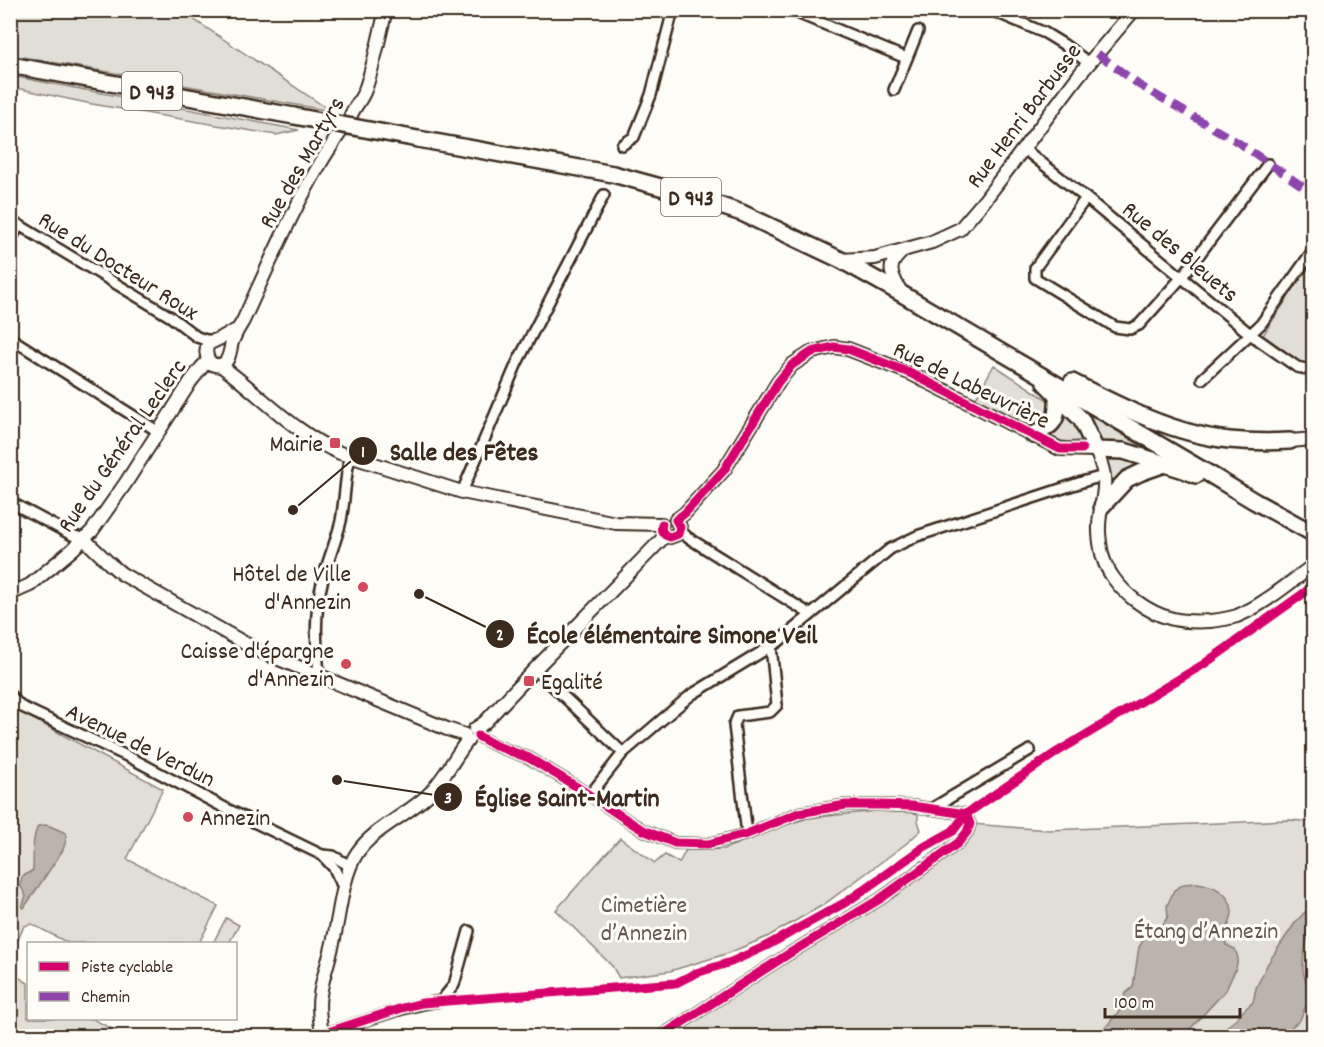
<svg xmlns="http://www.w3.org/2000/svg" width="1324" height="1047" font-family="Dekko,sans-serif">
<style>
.green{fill:#e1ded7;stroke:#8e847a;stroke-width:1.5}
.water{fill:#bbb4ad;stroke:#887d74;stroke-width:1.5}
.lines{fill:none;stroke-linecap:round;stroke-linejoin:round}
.minor-casing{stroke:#3b2a1e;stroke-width:14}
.tertiary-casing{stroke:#3b2a1e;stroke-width:16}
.primary-casing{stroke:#3b2a1e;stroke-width:20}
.minor{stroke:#fdfcf7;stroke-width:9}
.tertiary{stroke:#fdfcf7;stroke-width:12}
.primary{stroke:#fdfcf7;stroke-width:15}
.primary-bridge-casing{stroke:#3b2a1e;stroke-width:20;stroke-linecap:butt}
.primary-bridge{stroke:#fdfcf7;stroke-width:15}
.quiet{stroke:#8e44ad;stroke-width:8;stroke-dasharray:15 8;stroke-linecap:butt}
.cycleway-casing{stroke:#fdfcf7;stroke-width:13}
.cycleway{stroke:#d6006c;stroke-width:9}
.poi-dot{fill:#d1495b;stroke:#fdfcf7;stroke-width:2}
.labels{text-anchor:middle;stroke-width:6;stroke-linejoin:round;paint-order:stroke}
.shield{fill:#fdfcf7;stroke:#75695f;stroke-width:1.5}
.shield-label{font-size:22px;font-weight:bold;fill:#3b2a1e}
.street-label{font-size:24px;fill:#3b2a1e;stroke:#fdfcf7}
.poi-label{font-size:24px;fill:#3b2a1e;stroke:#fdfcf7;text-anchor:end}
.park-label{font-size:24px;fill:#64574c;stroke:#fdfcf7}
.leader{fill:none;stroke:#3b2a1e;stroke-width:2}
.callout-dot{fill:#3b2a1e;stroke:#fdfcf7;stroke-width:2}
.mark-label{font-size:18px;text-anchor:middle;font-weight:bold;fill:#fff}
.callout-label{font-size:26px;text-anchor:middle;font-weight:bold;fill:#3b2a1e;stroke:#fdfcf7;stroke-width:6;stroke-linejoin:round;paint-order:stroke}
</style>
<rect width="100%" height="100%" fill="#fdfcf7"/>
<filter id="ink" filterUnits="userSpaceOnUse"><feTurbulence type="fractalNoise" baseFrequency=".0167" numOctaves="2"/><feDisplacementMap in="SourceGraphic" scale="12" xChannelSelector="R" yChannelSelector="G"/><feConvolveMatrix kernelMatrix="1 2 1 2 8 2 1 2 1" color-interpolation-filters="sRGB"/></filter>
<g filter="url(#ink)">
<g class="green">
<path d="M 11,10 L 181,11 L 331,111 L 11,55 Z"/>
<path d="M 11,76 L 299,130 L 276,135 L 92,104 L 11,87 Z"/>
<path d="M 1313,260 L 1313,361 L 1312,363 L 1303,364 L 1263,335 Z"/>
<path d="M 994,365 L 1049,401 L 1054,413 L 1038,427 L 1025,426 L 974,401 Z"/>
<path d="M 1062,406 L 1077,419 L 1084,439 C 1068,445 1056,440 1041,434 Z"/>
<path d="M 1090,414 L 1158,457 L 1099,446 L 1084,419 Z"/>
<path d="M 1106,452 L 1156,463 L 1109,492 L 1109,467 Z"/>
<path d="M 11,707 L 163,789 L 127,859 L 218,906 L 199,943 L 68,943 L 32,924 L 24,926 L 11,956 Z"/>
<path d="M 877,811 L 918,813 L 918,821 L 921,830 L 907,843 L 823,905 L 767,937 L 726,954 L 670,971 L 619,978 L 612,966 L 556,910 L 620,838 L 655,863 L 665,855 L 679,863 L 686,850 L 724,849 L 782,826 L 808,818 Z"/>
<path d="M 1290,820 L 1313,822 L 1313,1036 L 674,1036 L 671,1030 L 905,887 L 963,842 L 972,824 L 1049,830 Z"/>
<path d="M 226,918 L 239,925 L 229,943 L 213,943 Z"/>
<path d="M 18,977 L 28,983 L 28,1018 L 93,1019 L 125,1036 L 11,1036 L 11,990 Z"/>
</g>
<g class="water">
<path d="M 47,825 L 66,833 L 66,840 L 63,850 L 24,908 L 22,907 L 26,896 L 20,885 L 22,877 L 33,870 C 34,855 31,840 38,826 Z"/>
<path d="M 1197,883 C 1213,885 1231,893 1232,912 C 1232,923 1222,933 1226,945 L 1235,949 L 1238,958 L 1236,968 L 1226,990 L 1190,1029 L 1172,1036 L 1098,1036 L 1122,1008 L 1125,994 L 1133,987 L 1139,947 L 1144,939 L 1162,926 L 1168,916 L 1167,906 L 1174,890 L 1184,884 Z"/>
<path d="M 1311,911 L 1313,912 C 1313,917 1311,921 1310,926 C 1307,938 1302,958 1303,970 C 1304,981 1311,991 1313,1003 L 1305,1008 L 1300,1020 L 1289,1029 L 1286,1036 L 1214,1036 L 1233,1022 L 1242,1012 L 1253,1002 L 1256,988 L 1268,963 L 1295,923 L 1305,912 Z"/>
</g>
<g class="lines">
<defs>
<g id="minor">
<path d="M 790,10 L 906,58"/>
<path d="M 991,10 L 1045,33 L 1063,44 L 1089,63"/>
<path d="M 894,90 L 918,31"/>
<path d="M 622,145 L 634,137 L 651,95 L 673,10"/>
<path d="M 1024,149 L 1086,198 L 1035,268 L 1035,278 L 1115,327 L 1130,329 L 1139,325 L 1182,277 L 1268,164"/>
<path d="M 1086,198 L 1250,334 L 1297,367 L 1306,369 L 1314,367"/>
<path d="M 10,242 L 19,225 L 171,317 L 197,337 L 206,340 L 214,340"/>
<path d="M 10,338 L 159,432"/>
<path d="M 1202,379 L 1261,324 L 1314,249"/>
<path d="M 462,492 L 517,363 L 604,195"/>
<path d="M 10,502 L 72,535 L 84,539"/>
<path d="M 680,530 L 687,537 L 810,614"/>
<path d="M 535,669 L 623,753"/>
<path d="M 319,674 C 316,642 314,614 322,583 C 327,562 336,542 341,521 C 345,499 345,477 350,456"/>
<path d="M 10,695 L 20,706 L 133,759 L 225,808 L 322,855 L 333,856 L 350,866"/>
<path d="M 478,736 L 494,745 L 529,758 L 577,787 L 633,824 L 643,830 L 675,843 L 708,844 L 747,834 L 799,813 L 846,805 L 880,805 L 912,806 L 966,814 L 970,824 L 967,832 L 958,843 L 880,899 L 790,953 L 661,1036"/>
<path d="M 589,796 L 623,753 L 665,717 L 691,695 L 778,642 L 890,549 L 917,536 L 1085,481 L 1104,476"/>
<path d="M 931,809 L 1030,750"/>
<path d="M 747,834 L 734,725 L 738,716 L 770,712 L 777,705 L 771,646"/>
<path d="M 322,855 L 334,868 L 341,883 L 345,885"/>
<path d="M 322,1034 C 362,1023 400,1006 441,1001 L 454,985 L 469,931"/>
</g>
<g id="tertiary">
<path d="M 841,260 L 875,258 L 903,250 L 932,242 L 960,229 L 984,201 L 1079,75 L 1134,10"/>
<path d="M 902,294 C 892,275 884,267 903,251"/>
<path d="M 237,330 L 208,344 C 203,355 210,370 223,364 C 230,360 230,349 232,342 C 235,334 239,327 243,321 C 275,252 304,181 349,120 C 352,109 361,101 365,90 C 374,65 379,37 386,10"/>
<path d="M 220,365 C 260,394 294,433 340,453 L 462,492 L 616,523 L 662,524"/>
<path d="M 1290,441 L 1314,439"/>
<path d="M 676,520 L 685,513 L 724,470 L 778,382 L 792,365 L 812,352 L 834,347 L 848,349 L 912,374 L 1060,449 L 1096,450 C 1099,458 1103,467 1104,476 C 1106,495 1098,512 1099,531 C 1099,537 1100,543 1101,549 C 1104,570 1120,589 1136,601 C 1160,619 1181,623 1210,621 C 1219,620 1228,619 1237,616 C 1264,605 1290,582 1314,565"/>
<path d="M 665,536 L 670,537 L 678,534 L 680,527 L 676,520"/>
<path d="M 84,539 L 110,564 L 122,574 L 255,649 L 447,729 L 465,735"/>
<path d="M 10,594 L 30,585 L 72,550 L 92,531 L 125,484 L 191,381 L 202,367 L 208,361"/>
<path d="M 475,729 L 484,723 L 535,669 L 665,536"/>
<path d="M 322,1036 C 321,1023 317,1008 320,995 C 322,980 327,966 331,951 C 339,923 341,877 357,853 C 374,828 406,816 428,795 C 444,779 454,758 468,740"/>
</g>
<g id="primary">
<path d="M 10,65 L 294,116"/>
<path d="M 418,139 L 613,174 L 675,191 L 742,213 L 841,260 L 902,294 L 1211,475 L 1254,501 L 1314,534"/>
<path d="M 1072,382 C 1121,407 1173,434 1229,440 C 1249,442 1270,442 1290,441"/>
<path d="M 1045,383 L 1081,419 L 1096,450 L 1124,451 L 1184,470 L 1196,475"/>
<path d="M 1033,435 C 1055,425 1058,420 1057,396"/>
<path d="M 1102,506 L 1127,479 L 1142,472 L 1165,464"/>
</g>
</defs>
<use href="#minor" class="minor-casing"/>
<use href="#tertiary" class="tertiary-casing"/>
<use href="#primary" class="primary-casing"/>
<use href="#minor" class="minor"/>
<use href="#tertiary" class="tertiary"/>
<use href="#primary" class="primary"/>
<defs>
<path id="primary-bridge" d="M 294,116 L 418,139"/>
</defs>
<use href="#primary-bridge" class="primary-bridge-casing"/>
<use href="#primary-bridge" class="primary-bridge"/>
<path class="quiet" d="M 1097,53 L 1139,85 L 1239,143 L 1314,194"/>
<defs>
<g id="cycleway">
<path d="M 662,524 C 660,531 663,535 670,537 L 678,534 L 680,527 L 676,520 L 685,513 L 724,470 L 778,382 L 792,365 L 812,352 L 834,347 L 848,349 L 912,374 L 1060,449 L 1082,449"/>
<path d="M 478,736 L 494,745 L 529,758 L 577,787 L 633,824 L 643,830 L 675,843 L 708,844 L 747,834 L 799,813 L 846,805 L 880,805 L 912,806 L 966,814 L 970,824 L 967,832 L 958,843 L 880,899 L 790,953 L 661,1036"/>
<path d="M 322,1034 L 402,1008 L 422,1003 L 676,983 L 696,973 L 731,962 L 766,946 L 848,901 L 924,847 L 953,831 L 966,814 L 1057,752 L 1204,664 L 1300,596 L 1314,585"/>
</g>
</defs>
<use href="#cycleway" class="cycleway-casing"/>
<use href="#cycleway" class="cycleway"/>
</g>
</g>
<g class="poi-dot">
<rect x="329" y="437" width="12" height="12" rx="3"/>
<circle cx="363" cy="587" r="6"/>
<circle cx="346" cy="664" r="6"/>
<rect x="523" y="675" width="12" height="12" rx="3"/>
<circle cx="188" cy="817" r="6"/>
</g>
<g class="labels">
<g class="shield">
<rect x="122" y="72" width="60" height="38" rx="4.5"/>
<rect x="661" y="178" width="60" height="38" rx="4.5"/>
</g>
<g class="shield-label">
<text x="152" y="99">D 943</text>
<text x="691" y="205">D 943</text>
</g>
<g class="street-label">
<text transform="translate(1023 115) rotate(-53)" y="8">Rue Henri Barbusse</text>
<text transform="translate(301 162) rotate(-60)" y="8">Rue des Martyrs</text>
<text transform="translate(1181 251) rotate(40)" y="8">Rue des Bleuets</text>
<text transform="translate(119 265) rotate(32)" y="8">Rue du Docteur Roux</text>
<text transform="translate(972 384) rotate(26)" y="8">Rue de Labeuvrière</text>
<text transform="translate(121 445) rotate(-55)" y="8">Rue du Général Leclerc</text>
<text transform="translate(141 744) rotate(26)" y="8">Avenue de Verdun</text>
</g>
<g class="poi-label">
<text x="323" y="451">Mairie</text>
<text x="351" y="581">Hôtel de Ville<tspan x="351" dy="28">d'Annezin</tspan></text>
<text x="334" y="658">Caisse d'épargne<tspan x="334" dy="28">d'Annezin</tspan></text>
<text x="541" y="689" text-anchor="start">Egalité</text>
<text x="200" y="825" text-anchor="start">Annezin</text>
</g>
<g class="park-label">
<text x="644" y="912">Cimetière<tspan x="644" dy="28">d’Annezin</tspan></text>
<text x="1206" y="938">Étang d’Annezin</text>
</g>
</g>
<path class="leader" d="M293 510L363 451M419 594L500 634M337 780L448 797"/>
<g class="callout-dot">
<circle cx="293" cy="510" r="6"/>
<circle cx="419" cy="594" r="6"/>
<circle cx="337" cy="780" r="6"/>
<circle cx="363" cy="451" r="15"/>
<circle cx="500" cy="634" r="15"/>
<circle cx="448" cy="797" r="15"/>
</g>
<g class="mark-label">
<text x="363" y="457">1</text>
<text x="500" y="640">2</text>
<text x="448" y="803">3</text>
</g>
<g class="callout-label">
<text x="464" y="460">Salle des Fêtes</text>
<text x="672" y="643">École élémentaire Simone Veil</text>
<text x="567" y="806">Église Saint-Martin</text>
</g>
<rect width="1324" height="1047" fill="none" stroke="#fdfcf7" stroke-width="36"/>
<rect x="18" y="18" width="1288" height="1011" fill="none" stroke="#3b2a1e" stroke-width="2" filter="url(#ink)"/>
<rect x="27" y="942" width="210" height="78" fill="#fdfcf7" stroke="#afa8a0" stroke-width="1.5"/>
<rect x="39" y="962" width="30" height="9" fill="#d6006c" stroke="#afa8a0" stroke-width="1.5"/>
<text x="81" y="972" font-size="18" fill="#3b2a1e">Piste cyclable</text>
<rect x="39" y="992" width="30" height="9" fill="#8e44ad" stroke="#afa8a0" stroke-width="1.5"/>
<text x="81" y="1002" font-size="18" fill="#3b2a1e">Chemin</text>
<path d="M1105 1008v9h135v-9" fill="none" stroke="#3b2a1e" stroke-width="3"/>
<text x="1114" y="1008" font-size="18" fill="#3b2a1e" stroke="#fdfcf7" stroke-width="4.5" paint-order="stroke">100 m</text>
</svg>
